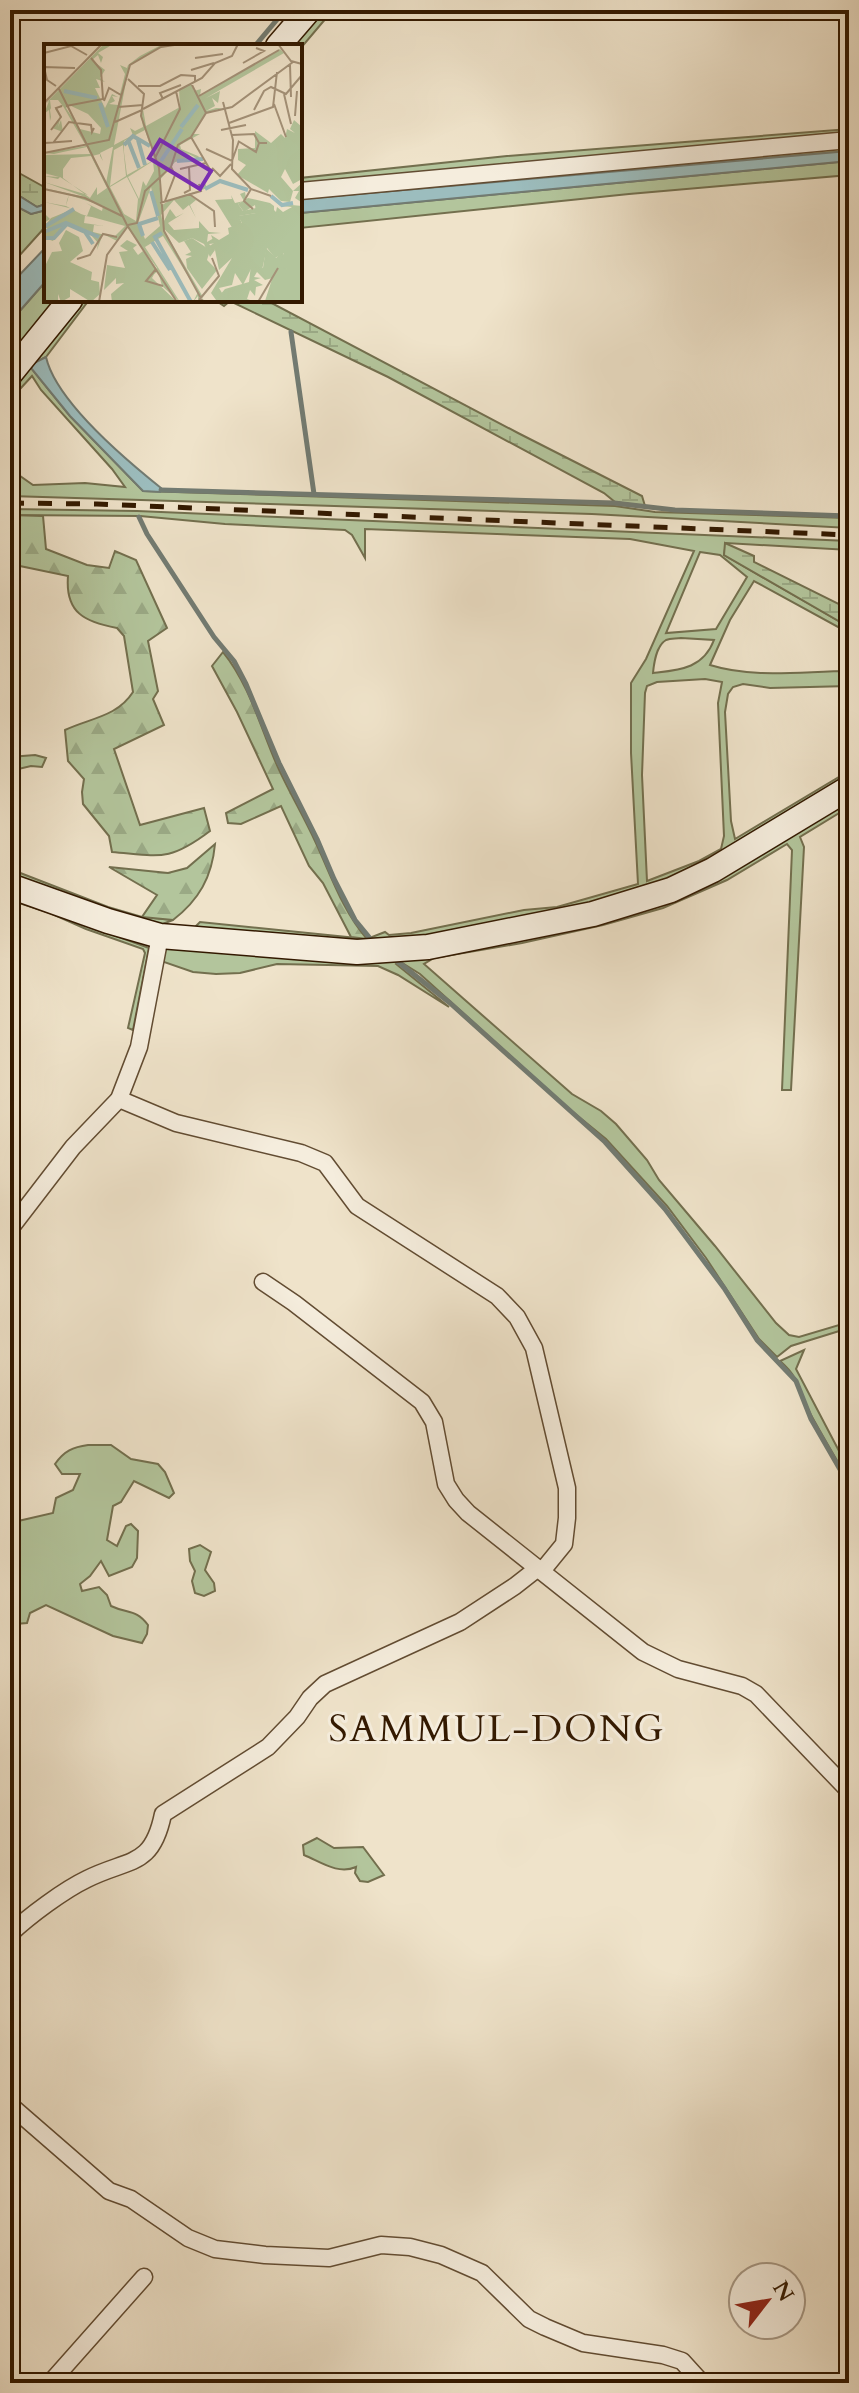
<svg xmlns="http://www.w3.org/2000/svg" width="859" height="2393" font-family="Cardo,serif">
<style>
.grass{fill:#b3c59c;stroke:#736f4e;stroke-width:2;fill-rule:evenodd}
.forest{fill:url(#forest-firs);stroke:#736f4e;stroke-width:2}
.wetland{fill:url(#wetland-marsh);stroke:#736f4e;stroke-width:2}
.water{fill:#9cbdbe;stroke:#727b72;stroke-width:2}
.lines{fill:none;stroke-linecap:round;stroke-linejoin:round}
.stream{stroke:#727b72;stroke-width:5}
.street-casing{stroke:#624c32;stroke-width:19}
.secondary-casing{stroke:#331900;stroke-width:27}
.street{stroke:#f5eddd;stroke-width:16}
.secondary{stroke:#f5eddd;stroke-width:24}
.rail{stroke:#331900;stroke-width:5;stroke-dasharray:14 14;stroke-linecap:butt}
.labels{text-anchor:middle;stroke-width:6;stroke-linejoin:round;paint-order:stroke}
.quarter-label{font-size:38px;letter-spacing:2px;fill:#331900;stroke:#f5eddd}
.inset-river{fill:none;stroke:#9cbdbe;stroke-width:4}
.inset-road{fill:none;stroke:#a49279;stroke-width:2}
.view{fill:#7b2cbf;fill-opacity:0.15;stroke:#7b2cbf;stroke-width:4}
.inset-edge{fill:none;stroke:#331900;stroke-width:4}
</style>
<defs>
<pattern id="forest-firs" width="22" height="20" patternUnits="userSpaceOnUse" patternTransform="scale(2)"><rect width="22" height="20" fill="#b3c59c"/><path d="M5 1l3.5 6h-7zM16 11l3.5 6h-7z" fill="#9aa985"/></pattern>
<pattern id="wetland-marsh" width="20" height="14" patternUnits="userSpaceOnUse" patternTransform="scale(2)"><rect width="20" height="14" fill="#b3c59c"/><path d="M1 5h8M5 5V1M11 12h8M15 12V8" fill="none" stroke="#9aa985"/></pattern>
</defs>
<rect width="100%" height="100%" fill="#efe3ca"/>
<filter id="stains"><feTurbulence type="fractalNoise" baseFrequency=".0025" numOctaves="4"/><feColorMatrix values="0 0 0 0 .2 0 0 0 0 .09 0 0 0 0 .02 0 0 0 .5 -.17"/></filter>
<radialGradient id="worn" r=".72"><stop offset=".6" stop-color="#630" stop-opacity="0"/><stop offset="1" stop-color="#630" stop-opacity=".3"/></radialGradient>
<g class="grass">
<path d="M 320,10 L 333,10 L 300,49 L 300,46 L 289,46 Z"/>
<path d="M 849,129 L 849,135 L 300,188 L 300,178 L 507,156 Z"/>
<path d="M 849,144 L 849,151 L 300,199 L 300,196 Z"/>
<path d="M 849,161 L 849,175 L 629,194 L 300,228 L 300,213 Z"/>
<path d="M 10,203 L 31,214 L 46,210 L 46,226 L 10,266 Z"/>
<path d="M 46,281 L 46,300 L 64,300 L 10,366 L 10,351 L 13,350 L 15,340 L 10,334 L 10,322 Z"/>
<path d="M 76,300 L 89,300 L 46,357 L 34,363 L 31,368 L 70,416 L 143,491 L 615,506 L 655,512 L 849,518 L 849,528 L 592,514 L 10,496 L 10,469 L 33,485 L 85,483 L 125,487 L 112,469 L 41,390 L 32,376 L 10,400 L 10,384 Z"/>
<path d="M 10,509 L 137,511 L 849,541 L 849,550 L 726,543 L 724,555 L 849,627 L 849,633 L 754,581 L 730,620 L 710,665 C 755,679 803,671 849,671 L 849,686 L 770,688 L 743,684 L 733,687 L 728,694 L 725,712 L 731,821 L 735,839 L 849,771 L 849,779 L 684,874 L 609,900 L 429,939 L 358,942 L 193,929 L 200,922 L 367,939 L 385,932 L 389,935 L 411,933 L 524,910 L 557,907 L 638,884 L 631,753 L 631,683 L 646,659 L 694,551 L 630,539 L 365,529 L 365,558 L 352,535 L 345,530 L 225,524 L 140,516 L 10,515 ZM 700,552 L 720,555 L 747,577 L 716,629 L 666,633 ZM 681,638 L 714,640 C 703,669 679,670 653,673 C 654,663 656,646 666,640 C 671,638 676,639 681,638 ZM 705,679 L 722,682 L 718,703 L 724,836 L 721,849 L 699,861 L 647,881 L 642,775 L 645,693 L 647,686 L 657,682 Z"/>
<path d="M 849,799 L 849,807 L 800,837 L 804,847 L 791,1090 L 782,1090 L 792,850 L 787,844 L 727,880 L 663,908 L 603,925 L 522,943 L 434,958 L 424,964 L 572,1094 L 601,1111 L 616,1124 L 647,1160 L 659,1180 L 715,1246 L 776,1323 L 789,1335 L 799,1337 L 849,1322 L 849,1328 L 791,1346 L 777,1357 L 759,1339 L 706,1258 L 667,1206 L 606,1139 L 568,1108 L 420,974 L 399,961 L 396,964 L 449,1007 L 398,975 L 378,966 L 277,964 L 240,973 L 216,974 L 193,972 L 161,961 L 165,949 L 171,945 L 337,958 L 604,920 Z"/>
<path d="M 10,869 L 108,907 L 142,917 L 173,920 L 160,925 L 10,877 Z"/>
<path d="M 10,897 L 149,948 L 133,1030 L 128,1028 L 145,953 L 143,949 L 86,929 L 50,913 L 10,900 Z"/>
<path d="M 849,984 L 849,1083 L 843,1070 Z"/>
<path d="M 804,1350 L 796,1369 L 849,1470 L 849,1481 C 836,1459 823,1437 811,1415 C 799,1392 801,1379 780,1361 Z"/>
<path d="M 88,1445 L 111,1445 L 131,1459 L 158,1464 L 165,1472 L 174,1493 L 169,1498 L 134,1481 L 121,1502 L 113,1506 L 107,1540 L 117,1546 L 126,1526 L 131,1524 L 138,1531 L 137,1558 L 132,1567 L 109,1576 L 101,1561 L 90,1576 L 80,1584 L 82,1591 L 99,1587 L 107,1595 L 111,1606 C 128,1614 136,1609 148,1625 L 147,1634 L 142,1643 L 113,1636 L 46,1605 L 30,1613 L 27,1623 L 15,1624 L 10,1620 L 10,1526 L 14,1522 L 53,1513 L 56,1498 L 73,1490 L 80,1474 L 62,1474 L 55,1464 C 64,1451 73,1447 88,1445 Z"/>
<path d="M 200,1545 L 211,1552 L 205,1570 L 214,1583 L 215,1591 L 204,1596 L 195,1593 L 192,1581 L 195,1571 L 190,1561 L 189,1549 Z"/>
<path d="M 317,1838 L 334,1848 L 363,1847 L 384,1875 L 368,1882 L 360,1881 L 355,1873 L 356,1867 C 338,1875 321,1862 304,1855 L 303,1845 Z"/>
</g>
<g class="forest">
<path d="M 10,515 L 43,516 L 46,549 L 87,565 L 109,568 L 115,551 L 136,560 L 167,628 L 148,641 L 158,691 L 153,699 L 164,725 L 114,749 L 140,825 L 204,808 L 210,831 C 169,862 160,856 112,852 L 109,836 L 83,804 L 82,792 L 84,779 L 68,761 L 65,730 C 90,718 117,717 133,692 L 124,636 L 117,628 C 85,622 65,613 68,576 L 20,566 L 10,558 Z"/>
<path d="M 223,652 C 249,684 260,726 276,763 C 288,790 303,815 315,841 C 331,875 342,910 367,939 L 351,937 L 323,883 L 309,866 L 281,806 L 241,824 L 228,823 L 226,813 L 273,789 L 237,712 L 212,666 Z"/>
<path d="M 35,755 L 46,758 L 42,767 L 31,766 L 10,771 L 10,757 Z"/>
<path d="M 215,844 C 212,877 199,900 173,920 L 142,917 L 157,895 L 109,867 L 168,873 L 187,868 Z"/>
</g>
<g class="wetland">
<path d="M 10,168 L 46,188 L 46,204 L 37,207 L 21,197 L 10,197 Z"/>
<path d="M 215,300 L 266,300 L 518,433 L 642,496 L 645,506 L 615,502 L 604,493 L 388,377 L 230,301 L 224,306 Z"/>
<path d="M 725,543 L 754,556 L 754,562 L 849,609 L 849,627 L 724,555 Z"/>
</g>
<g class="water">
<path d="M 849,151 L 849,161 L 300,213 L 300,199 Z"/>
<path d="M 10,197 L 21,197 L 37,207 L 46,204 L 46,210 L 31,214 L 10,203 Z"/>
<path d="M 46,247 L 46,281 L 10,322 L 10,285 Z"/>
<path d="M 46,357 C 56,401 126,460 161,488 L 160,492 L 143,491 L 70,416 L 31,368 L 34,363 Z"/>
</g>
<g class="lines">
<g class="stream">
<path d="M 255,46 L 285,10"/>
<path d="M 291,332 L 314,494"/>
<path d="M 161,490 L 614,503 L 675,510 L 849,516"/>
<path d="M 139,517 L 147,534 L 214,637 L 234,661 L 246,684 L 279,763 L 317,839 L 334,879 L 355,920 L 369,937"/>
<path d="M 397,961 L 450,1003 L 605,1142 L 665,1209 L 724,1288 L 757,1340 L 796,1381 L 811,1419 L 849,1485"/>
</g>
<defs>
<g id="street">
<path d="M 300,191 L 849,140"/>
<path d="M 119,1099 L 176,1123 L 301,1153 L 325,1163 L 357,1206 L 497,1296 L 517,1317 L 534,1348 L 567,1488 L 567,1518 L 564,1544 L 542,1571"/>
<path d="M 10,1229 L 73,1147 L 119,1099 L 139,1047 L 160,936"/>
<path d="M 263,1282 L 294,1303 L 422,1402 L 434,1422 L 446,1484 L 456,1500 L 468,1513 L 643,1652 L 678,1669 L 742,1686 L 756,1694 L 849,1791"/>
<path d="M 10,1934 C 29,1916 64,1890 87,1879 C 129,1858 152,1868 163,1814 L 268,1747 L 297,1717 L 310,1698 L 325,1684 L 460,1622 L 515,1586 L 538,1568"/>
<path d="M 10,2105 L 109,2191 L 131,2199 L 188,2238 L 215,2249 L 265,2255 L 329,2258 L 381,2245 L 410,2247 L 441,2255 L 482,2273 L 529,2319 L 545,2327 L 583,2343 L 663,2355 L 682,2361 L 702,2383"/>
<path d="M 50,2383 L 144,2277"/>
<path d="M 842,2383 L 849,2378"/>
</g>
<g id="secondary">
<path d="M 278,46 L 309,10"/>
<path d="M 10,374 L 70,300"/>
<path d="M 10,886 L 108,921 L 160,936 L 357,952 L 428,947 L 593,914 L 671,890 L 713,870 L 849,788"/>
</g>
</defs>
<use href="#street" class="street-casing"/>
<use href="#secondary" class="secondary-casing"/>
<use href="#street" class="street"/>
<use href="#secondary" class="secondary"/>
<path class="rail" d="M 10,503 L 97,504 L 849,535"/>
</g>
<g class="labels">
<g class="quarter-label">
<text x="497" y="1741">SAMMUL-DONG</text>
</g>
</g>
<g transform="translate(44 44)">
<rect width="258" height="258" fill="#efe3ca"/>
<path d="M 60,0 L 66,2 L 54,9 L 59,13 L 57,19 L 54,11 L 48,16 L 61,26 L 56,34 L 61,38 L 52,35 L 56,44 L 51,44 L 61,64 L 68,50 L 74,53 L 68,52 L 71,57 L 65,60 L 74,61 L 76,51 L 69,48 L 76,50 L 81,30 L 76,21 L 83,24 L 84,21 L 96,12 L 119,0 L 135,0 L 115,4 L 85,22 L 70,101 L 89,91 L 86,84 L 91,87 L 99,83 L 97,70 L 98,66 L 99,65 L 102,82 L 136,63 L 135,45 L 147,40 L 150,47 L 157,45 L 156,52 L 236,5 L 240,9 L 162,54 L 176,47 L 174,59 L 168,54 L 171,62 L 162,67 L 172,64 L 178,64 L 162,69 L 149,90 L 156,90 L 136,101 L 137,105 L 154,112 L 156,114 L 156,116 L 143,109 L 150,115 L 131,118 L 115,137 L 118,161 L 128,155 L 157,146 L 161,139 L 163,144 L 145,151 L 168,166 L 171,169 L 152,156 L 146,161 L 152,174 L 145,161 L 139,166 L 130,156 L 117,171 L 119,179 L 126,165 L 132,173 L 140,169 L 124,179 L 130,186 L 155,184 L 155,177 L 165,188 L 177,189 L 164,190 L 163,198 L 170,194 L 173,199 L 165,200 L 171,206 L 166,213 L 160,200 L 148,194 L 135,199 L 119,184 L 159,253 L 175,231 L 158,254 L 162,258 L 156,253 L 154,258 L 154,252 L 149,258 L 154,248 L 119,192 L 101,203 L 136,258 L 118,242 L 114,227 L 109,231 L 113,224 L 83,183 L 73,197 L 59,190 L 53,206 L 54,199 L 47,191 L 26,181 L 19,181 L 9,197 L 0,194 L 5,193 L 0,192 L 4,185 L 0,183 L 7,174 L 29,165 L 17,162 L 2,171 L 6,175 L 0,179 L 2,171 L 17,162 L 0,158 L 22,162 L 23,156 L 10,153 L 23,156 L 25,151 L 0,144 L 41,153 L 0,138 L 44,151 L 16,133 L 14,135 L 0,132 L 15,133 L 0,129 L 0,111 L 46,110 L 43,103 L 19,108 L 10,110 L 0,109 L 42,102 L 19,62 L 12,64 L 17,72 L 14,83 L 17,76 L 19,88 L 8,84 L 16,73 L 11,65 L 18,61 L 14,56 L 6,56 L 7,64 L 6,66 L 7,73 L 6,77 L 5,66 L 0,70 L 5,57 L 0,61 ZM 25,61 L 44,70 L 57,84 L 56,90 L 36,85 L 22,64 ZM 101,86 L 106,101 L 94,95 L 107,102 L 110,116 L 83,131 L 80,108 L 90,106 L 95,121 L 90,106 L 80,108 L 80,97 ZM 79,101 L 82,132 L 66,142 L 70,106 ZM 68,103 L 69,103 L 62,139 L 48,112 L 56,110 L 56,112 L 59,117 L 56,109 ZM 47,112 L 63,144 L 53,151 L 53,143 L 46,154 L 19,134 L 19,125 L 31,127 L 19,125 L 27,114 ZM 109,117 L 110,127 L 102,142 L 99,137 L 95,155 L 84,133 ZM 83,133 L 94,155 L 92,177 L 80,170 L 66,143 ZM 107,143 L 116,182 L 101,195 L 94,179 ZM 25,151 L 59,162 L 58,167 L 42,159 L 47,162 L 43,172 L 37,170 L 22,162 ZM 41,172 L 48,173 L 81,182 L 71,192 L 57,190 L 49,188 L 50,181 L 60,182 L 40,179 ZM 201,148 L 203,160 L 199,157 L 194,160 L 199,167 L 212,164 L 212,169 L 195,172 L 198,180 L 189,185 L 171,156 L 188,155 L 187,151 L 191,159 L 200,157 L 196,150 ZM 222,204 L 232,214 L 239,207 L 244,230 L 221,236 L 213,228 L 210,233 L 217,234 L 210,236 L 219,241 L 212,243 L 211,252 L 206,246 L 203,255 L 209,257 L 181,258 L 175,252 L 181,245 L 205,238 L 207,221 L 219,224 Z" fill="#b3c59c" fill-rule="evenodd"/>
<path d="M 250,76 L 258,83 L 258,135 L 249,140 L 241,125 L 237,133 L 249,147 L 258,139 L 257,158 L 251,154 L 255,147 L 249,147 L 246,158 L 237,157 L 225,145 L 224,149 L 193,131 L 202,121 L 194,116 L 194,105 L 211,104 L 211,87 L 227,99 L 237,90 L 241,94 L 243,85 L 251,89 L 246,85 ZM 204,154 L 226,159 L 230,162 L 230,166 L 232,168 L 233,163 L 239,168 L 248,163 L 237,162 L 237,160 L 258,162 L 258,257 L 221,257 L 229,232 L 243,229 L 243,225 L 236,223 L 236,221 L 240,209 L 231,214 L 223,204 L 218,226 L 208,223 L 199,241 L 191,229 L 188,241 L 175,244 L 183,257 L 172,258 L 167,257 L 172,256 L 167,249 L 188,214 L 175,226 L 171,206 L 164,203 L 170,199 L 167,191 L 175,196 L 185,190 L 184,184 L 198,179 L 194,172 L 212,169 L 211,161 L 200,168 L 194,160 ZM 22,186 L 35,193 L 39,207 L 26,218 L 48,228 L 47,236 L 55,238 L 56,250 L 47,258 L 26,245 L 26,253 L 17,258 L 14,250 L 14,258 L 2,258 L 0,224 L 8,208 L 18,207 L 15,199 ZM 148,194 L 166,206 L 163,216 L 173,226 L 158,245 L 143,224 L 142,215 L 148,212 L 141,211 L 147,208 L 140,197 ZM 83,196 L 93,201 L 89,204 L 94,211 L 99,207 L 113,225 L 108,234 L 133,258 L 68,258 L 67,250 L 80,239 L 72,240 L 72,234 L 60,246 L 63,221 L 81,224 L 75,208 L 84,207 L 76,202 Z" fill="#b3c59c"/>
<path class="inset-river" d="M 20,47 L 53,54M 56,59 L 64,83M 137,83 L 154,61M 84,96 L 95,124M 94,96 L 101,121M 80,101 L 89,92 L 106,102M 117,117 L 138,85M 133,117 L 159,115M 161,145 L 176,137 L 204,146M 107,147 L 114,172M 227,152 L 238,161 L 249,159M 0,183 L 30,165M 0,188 L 22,179 L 55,193M 118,189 L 111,193 L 147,258M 99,192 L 95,180 L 114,174M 0,194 L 10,194 L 23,180 L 41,188 L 49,200M 108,198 L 126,226"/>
<path class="inset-road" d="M 234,0 L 247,17 L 258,20M 0,9 L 27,2 L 43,11M 151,14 L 179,10M 199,19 L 220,7 L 212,4M 246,21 L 247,53M 0,23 L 3,36 L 12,42M 0,23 L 31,24M 147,26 L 170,19M 84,35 L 100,50 L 97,72 L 115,124 L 120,187 L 159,258M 147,39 L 162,69M 94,42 L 116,42 L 137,31 L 151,32 L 151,38M 15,45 L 83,181 L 133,258M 240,50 L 247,80M 155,52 L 235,6M 119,55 L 116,49 L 137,41M 60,57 L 65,44 L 77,51M 179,58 L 189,96 L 188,125 L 207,145M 0,59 L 58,0M 230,60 L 242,93M 22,62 L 59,55 L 57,26 L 47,14M 74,63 L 99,61M 99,65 L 158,34 L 171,19 L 188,12 L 194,0M 210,66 L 220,47 L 227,43 L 242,50 L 258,31M 251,72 L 253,47M 71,78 L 98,66M 185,79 L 229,63 L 233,28M 7,86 L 17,73 L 12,64 L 18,62M 177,86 L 202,81M 188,91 L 210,90 L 215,99 L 223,99M 147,93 L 168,129M 194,97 L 212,108 L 215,99M 1,99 L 28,97M 9,99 L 25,78 L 47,81 L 48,88 L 50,84M 162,105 L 188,117 L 195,97M 0,109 L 65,96 L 86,21 L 117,3 L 137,0M 111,114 L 136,65 L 132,47M 168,124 L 176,132 L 187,120M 136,125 L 162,119M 0,145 L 41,154 L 78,172M 140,149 L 146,146 L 145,123M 145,150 L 170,167 L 171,183M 121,157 L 131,131 L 127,123M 116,159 L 157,147 L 155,140M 209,165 L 200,157 L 207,145 L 227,152M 84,181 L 93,179 L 101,147 L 127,123 L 134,101 L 147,93 L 162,69 L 188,63 L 249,18M 33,215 L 46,211 L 59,190 L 73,193M 112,225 L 102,237 L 119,242M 155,256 L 175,232 L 168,214M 55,258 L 63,211 L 84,182M 214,258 L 234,224"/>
<path class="view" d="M 116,96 L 167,127 L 156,145 L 105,114 Z"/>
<rect width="258" height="258" class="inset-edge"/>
</g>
<rect width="859" height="2393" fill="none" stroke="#efe3ca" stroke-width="40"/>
<rect x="12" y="12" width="835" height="2369" fill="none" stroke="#331900" stroke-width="4"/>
<rect x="20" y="20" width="819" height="2353" fill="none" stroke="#331900" stroke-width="2"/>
<g transform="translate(767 2301) rotate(59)"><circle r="38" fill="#f5eddd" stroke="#a79885" stroke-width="2"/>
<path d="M0-6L14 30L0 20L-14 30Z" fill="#8f2418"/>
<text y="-12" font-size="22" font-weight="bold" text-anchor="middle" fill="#331900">N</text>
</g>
<rect width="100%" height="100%" filter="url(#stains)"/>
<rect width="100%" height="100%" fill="url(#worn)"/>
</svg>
